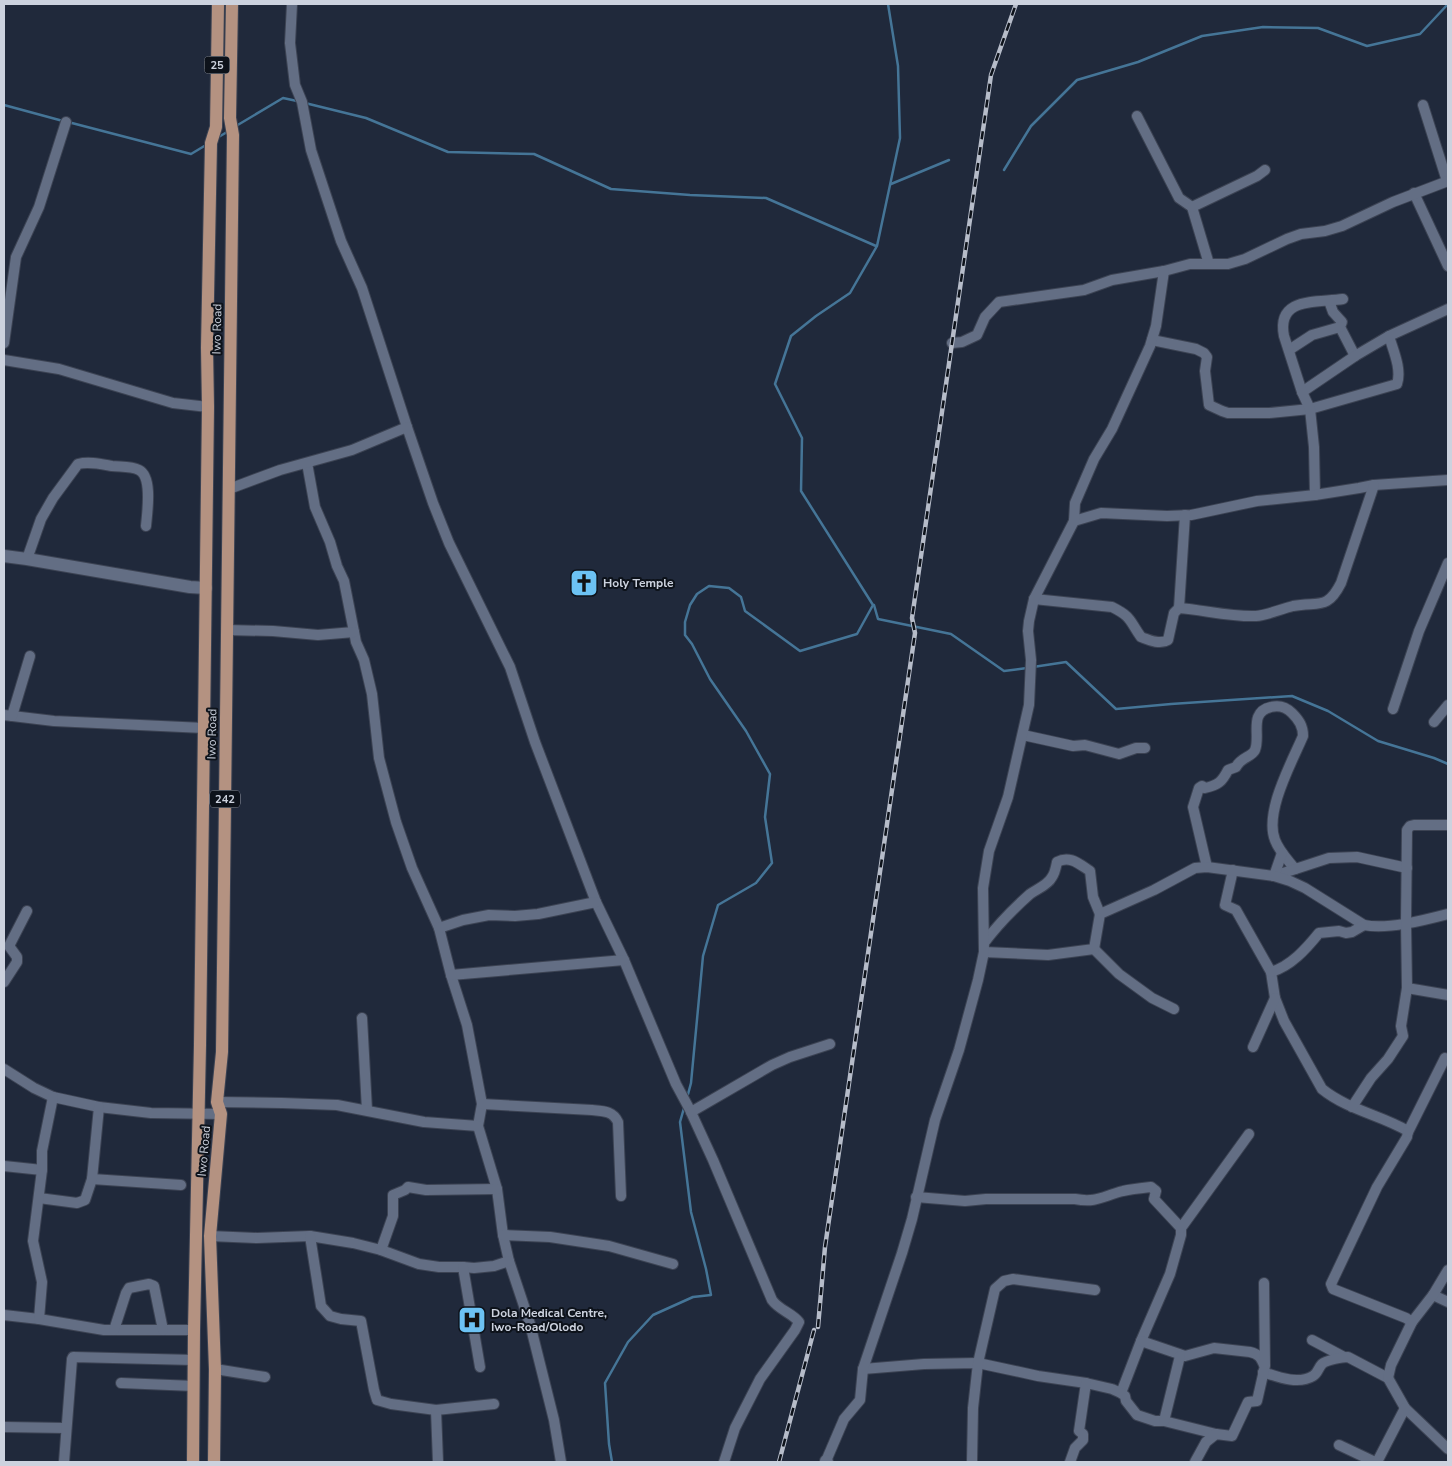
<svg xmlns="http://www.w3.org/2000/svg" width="1452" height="1466" font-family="'Nunito Sans',sans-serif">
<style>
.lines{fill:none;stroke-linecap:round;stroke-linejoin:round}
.stream{stroke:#457597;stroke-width:2.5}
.minor-casing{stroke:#3c4353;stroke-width:12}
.tertiary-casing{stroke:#3c4353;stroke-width:14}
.primary-casing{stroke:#3c4353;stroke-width:14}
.minor{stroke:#636e84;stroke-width:10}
.tertiary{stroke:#636e84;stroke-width:12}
.primary{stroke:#b49281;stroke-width:12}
.rail-casing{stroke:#b6bcc9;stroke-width:4.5}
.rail{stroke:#0d121a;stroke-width:2.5;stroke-dasharray:8;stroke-linecap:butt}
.labels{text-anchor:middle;stroke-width:4;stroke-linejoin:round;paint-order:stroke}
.shield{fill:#0d121a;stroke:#9398a3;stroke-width:1}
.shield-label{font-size:11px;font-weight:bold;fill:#ccd2de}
.street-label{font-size:12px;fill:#ccd2de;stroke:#0d121a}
.poi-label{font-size:12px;font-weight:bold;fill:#ccd2de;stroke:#0d121a;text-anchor:start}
</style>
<rect width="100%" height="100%" fill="#20293b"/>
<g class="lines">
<g class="stream">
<path d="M 305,103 L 366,118 L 448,152 L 534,154 L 611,189 L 690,195 L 766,198 L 876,246"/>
<path d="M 4,105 L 63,121"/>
<path d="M 68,122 L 191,154 L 206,145"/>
<path d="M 236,126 L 283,98 L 297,101"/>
<path d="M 217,138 L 227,132"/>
<path d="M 1004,170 L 1031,126 L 1077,80 L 1138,62 L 1202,36 L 1263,27 L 1318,28 L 1367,46 L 1420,34 L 1448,4"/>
<path d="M 891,184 L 949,160"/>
<path d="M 874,605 L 878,619 L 951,634 L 1004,671 L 1027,668"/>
<path d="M 1033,667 L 1066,662 L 1116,709 L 1171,704 L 1292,696 L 1328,711 L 1378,741 L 1434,758 L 1448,764"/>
<path d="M 687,1098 L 691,1083 L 703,956 L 718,905 L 756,883 L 772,863 L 765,817 L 770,774 L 746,731 L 710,679 L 692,644 L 685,635 L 685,622 L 690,605 L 697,594 L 709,586 L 729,588 L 741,597 L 745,611 L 800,651 L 857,634 L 873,605 L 801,491 L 802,438 L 775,384 L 791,336 L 816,316 L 850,293 L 877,246 L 900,138 L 898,66 L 888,4"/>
<path d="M 612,1462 L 609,1444 L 605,1383 L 628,1342 L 653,1315 L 693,1297 L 711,1295 L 706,1269 L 691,1212 L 680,1122 L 684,1108"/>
</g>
<defs>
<g id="minor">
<path d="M 292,4 L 290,43 L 295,85 L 302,102 L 311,150 L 341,241 L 362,288 L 407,427"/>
<path d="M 1423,105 L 1447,181"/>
<path d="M 1137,116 L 1179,198 L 1192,207 L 1209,264"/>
<path d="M 1414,193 L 1448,266"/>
<path d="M 1192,207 L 1257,176 L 1265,170"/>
<path d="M 1329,301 L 1333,312 L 1342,322 L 1340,327 L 1355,356"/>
<path d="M 1152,340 L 1196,349 L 1204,353 L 1207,357 L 1205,371 L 1209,405 L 1222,411 L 1228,413 L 1269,413 L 1310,409 L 1397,384 C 1402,369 1393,350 1389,336"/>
<path d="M 4,343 L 16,257 L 39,207 L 66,122"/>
<path d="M 952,343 L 962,342 L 977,335 L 985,317 L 999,302 L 1084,290 L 1112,280 L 1164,271 L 1190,264 L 1228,264 L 1245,259 L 1287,239 L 1301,234 L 1325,231 L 1342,226 L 1393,202 L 1448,181"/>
<path d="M 1289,350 L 1312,335 L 1340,327"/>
<path d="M 4,360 L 59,369 L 173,403 L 208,407"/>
<path d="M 1302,392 L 1355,356 L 1389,336 L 1448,309"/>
<path d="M 307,463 L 315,507 L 330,542 L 337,566 L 344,581 L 356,642 L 364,660 L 372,694 L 379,758 L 396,822 L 412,868 L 439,928 L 451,975 L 467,1025 L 482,1104 L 478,1126 L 497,1189 L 503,1235 L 509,1261 L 530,1324 L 554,1420 L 561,1462"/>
<path d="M 229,489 L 280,470 L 352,450 L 407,427 L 433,503 L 449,543 L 510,667 L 535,742 L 596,902 L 624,960 L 676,1084 L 690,1110 L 713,1160 L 772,1300 C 779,1310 792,1313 799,1322 L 795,1330 L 760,1379 L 735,1428 L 724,1462"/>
<path d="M 1315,495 L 1314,447 L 1310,409 L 1302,392 L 1284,336 C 1276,296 1318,303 1343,299"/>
<path d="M 1074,521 L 1101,513 L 1167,516 L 1191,515 L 1257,501 L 1315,495 L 1359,488 L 1374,485 L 1448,480"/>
<path d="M 27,559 L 41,519 L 53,498 L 78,464 C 89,461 101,464 112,466 C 121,467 131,466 139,470 C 153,477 147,513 146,526"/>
<path d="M 1034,599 L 1112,607 C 1132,617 1129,620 1141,637 C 1149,640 1160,645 1168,640 L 1174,613 L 1179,608 C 1204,610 1231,617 1256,616 C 1268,615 1281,609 1293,606 C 1318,601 1327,611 1341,583 L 1374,485"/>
<path d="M 1179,608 L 1185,515"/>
<path d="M 227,630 L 273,631 L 318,635 L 354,632"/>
<path d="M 1393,709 L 1419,631 L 1448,563"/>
<path d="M 4,715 L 54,721 L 204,728"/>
<path d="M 12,716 L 30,656"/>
<path d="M 1434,722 L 1448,705"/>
<path d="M 1023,735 L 1073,746 L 1085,745 L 1119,754 L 1136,748 L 1145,748"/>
<path d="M 1207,867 L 1193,807 L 1199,788 L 1202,786 L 1205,788 C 1218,785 1222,782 1228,770 L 1236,767 C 1241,757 1252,757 1255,750 C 1261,736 1248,712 1271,707 C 1279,705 1286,707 1292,713 C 1299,720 1303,726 1303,736 C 1292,762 1264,812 1275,840 C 1279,851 1288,860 1295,869"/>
<path d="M 1233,870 L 1225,905 L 1236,910 L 1271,972 L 1275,998 L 1284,1021 L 1322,1089 C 1348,1110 1381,1115 1408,1131 L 1407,1137 L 1377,1187 L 1331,1284 L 1333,1289 L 1406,1318 L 1412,1322"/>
<path d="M 1274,876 L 1329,858 L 1357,857 L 1407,868"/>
<path d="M 1274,876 L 1282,853"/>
<path d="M 439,928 L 463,920 L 489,915 L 515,916 L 538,914 L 596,902"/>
<path d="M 984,943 C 999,923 1012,910 1030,894 C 1037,889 1048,885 1052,877 C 1055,873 1056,867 1057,862 C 1070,855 1079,864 1090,871 L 1093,897 L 1100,914"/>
<path d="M 1094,949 L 1119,974 L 1152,998 L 1174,1009"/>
<path d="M 984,952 L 1048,955 L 1094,949 L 1100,914 L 1154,890 L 1195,868 L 1207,867 L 1274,876 L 1290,881 L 1305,888 L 1364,925 C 1387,930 1425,920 1448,914"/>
<path d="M 1271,972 C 1291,966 1306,949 1319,933 L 1339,931 L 1346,933 L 1352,932 L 1364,925"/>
<path d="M 451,975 L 624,960"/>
<path d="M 4,982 L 17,962 L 17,957 L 9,946 L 27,911"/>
<path d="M 1407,988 L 1448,995"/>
<path d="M 362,1018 L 367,1110"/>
<path d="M 1253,1047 L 1275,998"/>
<path d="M 4,1069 L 34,1088 L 53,1097 L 99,1107 L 151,1113 L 221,1114"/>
<path d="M 217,1102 L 282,1103 L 337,1105 L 424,1122 L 478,1126"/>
<path d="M 482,1104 L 592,1110 C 604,1111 613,1111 618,1122 L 621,1196"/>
<path d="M 1352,1107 L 1371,1078 L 1388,1059 L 1403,1036 L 1401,1026 L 1407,988 L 1406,923 L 1407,830 L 1410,826 L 1414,825 L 1448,825"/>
<path d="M 691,1112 L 772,1065 L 790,1057 L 830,1044"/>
<path d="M 1408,1132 L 1445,1058"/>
<path d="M 4,1166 L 42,1170"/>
<path d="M 92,1179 L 181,1185"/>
<path d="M 916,1197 L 965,1201 L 986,1199 L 1075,1199 C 1097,1203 1103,1196 1123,1191 C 1132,1189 1142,1188 1151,1187 L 1156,1191 L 1154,1199 L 1181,1228 L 1181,1235 L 1170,1274 L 1141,1341 L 1121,1393"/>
<path d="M 39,1198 L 77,1203 L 85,1200 L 92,1179 L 99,1107"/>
<path d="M 1181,1228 L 1249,1134"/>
<path d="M 503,1235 L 550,1237 L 609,1246 L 673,1264"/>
<path d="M 210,1236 L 257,1238 L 310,1236 L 353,1243 L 381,1250 L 419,1264 L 439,1267 L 463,1267 L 474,1268 L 494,1266 L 509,1261"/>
<path d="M 310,1236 L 321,1306 L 330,1316 L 341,1319 L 361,1321 L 374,1390 L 377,1400 L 391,1404 L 436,1410 L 494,1404"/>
<path d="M 381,1250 L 393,1216 L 393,1195 L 405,1190 L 408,1187 L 426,1190 L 497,1189"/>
<path d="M 463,1267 L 480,1367"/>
<path d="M 1433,1295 L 1448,1302"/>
<path d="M 4,1315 L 39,1319 L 104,1330 L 194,1330"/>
<path d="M 39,1319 L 42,1282 L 33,1241 L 42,1170 L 42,1151 L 53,1097"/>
<path d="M 114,1330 L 126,1293 L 129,1288 L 149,1284 L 154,1286 L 163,1330"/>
<path d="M 1312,1340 L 1344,1357"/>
<path d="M 1141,1341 L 1185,1356 L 1214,1348 L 1250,1352 C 1259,1354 1261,1358 1264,1365"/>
<path d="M 215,1369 L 265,1377"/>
<path d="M 863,1369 L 924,1364 L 978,1363 L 1038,1376 L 1086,1383 L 1112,1389 L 1121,1393 L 1125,1396 L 1126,1401 L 1137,1415 L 1155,1421 L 1164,1421 L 1216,1434"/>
<path d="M 1263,1372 C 1278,1377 1298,1385 1313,1376 C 1318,1373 1318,1368 1322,1364 C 1326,1360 1343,1357 1348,1357 L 1388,1378 L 1405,1408 L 1448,1449"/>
<path d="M 1388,1378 L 1391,1365 L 1412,1322 L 1433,1295 L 1448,1270"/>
<path d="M 121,1383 L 194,1386"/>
<path d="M 436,1410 L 438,1462"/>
<path d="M 1164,1421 L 1180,1356"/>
<path d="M 4,1427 L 66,1428"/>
<path d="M 1339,1445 L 1375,1462"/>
<path d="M 826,1461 L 844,1419 L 860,1400 L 863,1369 L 902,1253 L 912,1219 L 935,1120 L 959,1050 L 978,980 L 984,952 L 983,888 L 989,851 L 1008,797 L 1029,705 L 1031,660 L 1028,631 L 1029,621 L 1034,599 L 1074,521 L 1075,503 L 1094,459 L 1112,429 L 1150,346 L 1156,326 L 1164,271"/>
<path d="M 64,1462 L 72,1359 L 73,1357 L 194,1360"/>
<path d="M 972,1462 L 973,1408 L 978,1363 L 995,1289 L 1004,1281 L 1013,1279 L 1095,1290"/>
<path d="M 1070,1462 L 1075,1448 L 1083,1440 L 1083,1434 L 1079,1431 L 1086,1383"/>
<path d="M 1195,1462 L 1206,1442 L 1216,1434 L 1232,1436 L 1248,1402 L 1257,1401 L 1265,1366 L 1264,1283"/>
<path d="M 1377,1462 L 1405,1408"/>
</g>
<g id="tertiary">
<path d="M 4,556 L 27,559 L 190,587 L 206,588"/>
<path d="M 826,1461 L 827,1462"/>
</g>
<g id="primary">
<path d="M 193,1462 L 194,1330 L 200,1045 L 208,407 L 207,348 L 211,143 L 216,127 L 218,4"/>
<path d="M 214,1462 L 215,1369 L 210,1236 L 221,1114 L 217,1102 L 222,1052 L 233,135 L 230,118 L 232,4"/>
</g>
</defs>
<use href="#minor" class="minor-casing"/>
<use href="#tertiary" class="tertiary-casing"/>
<use href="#primary" class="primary-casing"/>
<use href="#minor" class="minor"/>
<use href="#tertiary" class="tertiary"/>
<use href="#primary" class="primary"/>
<defs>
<g id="rail">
<path d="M 818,1327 L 825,1247 L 915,633 L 912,618 L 991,75 L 1016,4"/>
<path d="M 779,1462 L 814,1330"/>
</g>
</defs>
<use href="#rail" class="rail-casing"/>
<use href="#rail" class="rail"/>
</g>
<defs>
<symbol id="church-square" viewBox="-11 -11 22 22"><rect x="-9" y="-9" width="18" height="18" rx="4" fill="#6cc2f3" stroke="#0d121a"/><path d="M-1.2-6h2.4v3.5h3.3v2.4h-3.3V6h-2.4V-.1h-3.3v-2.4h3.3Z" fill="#111"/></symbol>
<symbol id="hospital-square" viewBox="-11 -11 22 22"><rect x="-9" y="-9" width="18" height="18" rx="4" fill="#6cc2f3" stroke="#0d121a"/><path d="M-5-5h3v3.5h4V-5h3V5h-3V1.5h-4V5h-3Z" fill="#111"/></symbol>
</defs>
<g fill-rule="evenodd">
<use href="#church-square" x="568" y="567" width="32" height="32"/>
<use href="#hospital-square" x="456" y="1304" width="32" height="32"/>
</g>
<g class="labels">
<g class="shield">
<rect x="204.5" y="56.5" width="25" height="17" rx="4"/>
<rect x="210" y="790.5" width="30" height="17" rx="4"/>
</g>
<g class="shield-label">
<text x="217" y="69">25</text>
<text x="225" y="803">242</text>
</g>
<g class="street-label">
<text transform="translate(217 329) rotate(-89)" y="4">Iwo Road</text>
<text transform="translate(212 734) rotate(-89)" y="4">Iwo Road</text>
<text transform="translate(204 1151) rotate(-85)" y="4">Iwo Road</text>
</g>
<g class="poi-label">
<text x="603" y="587">Holy Temple</text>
<text x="491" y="1317">Dola Medical Centre,<tspan x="491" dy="14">Iwo-Road/Olodo</tspan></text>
</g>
</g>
<rect width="1452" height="1466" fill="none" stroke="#ccd2de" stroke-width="10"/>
</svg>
